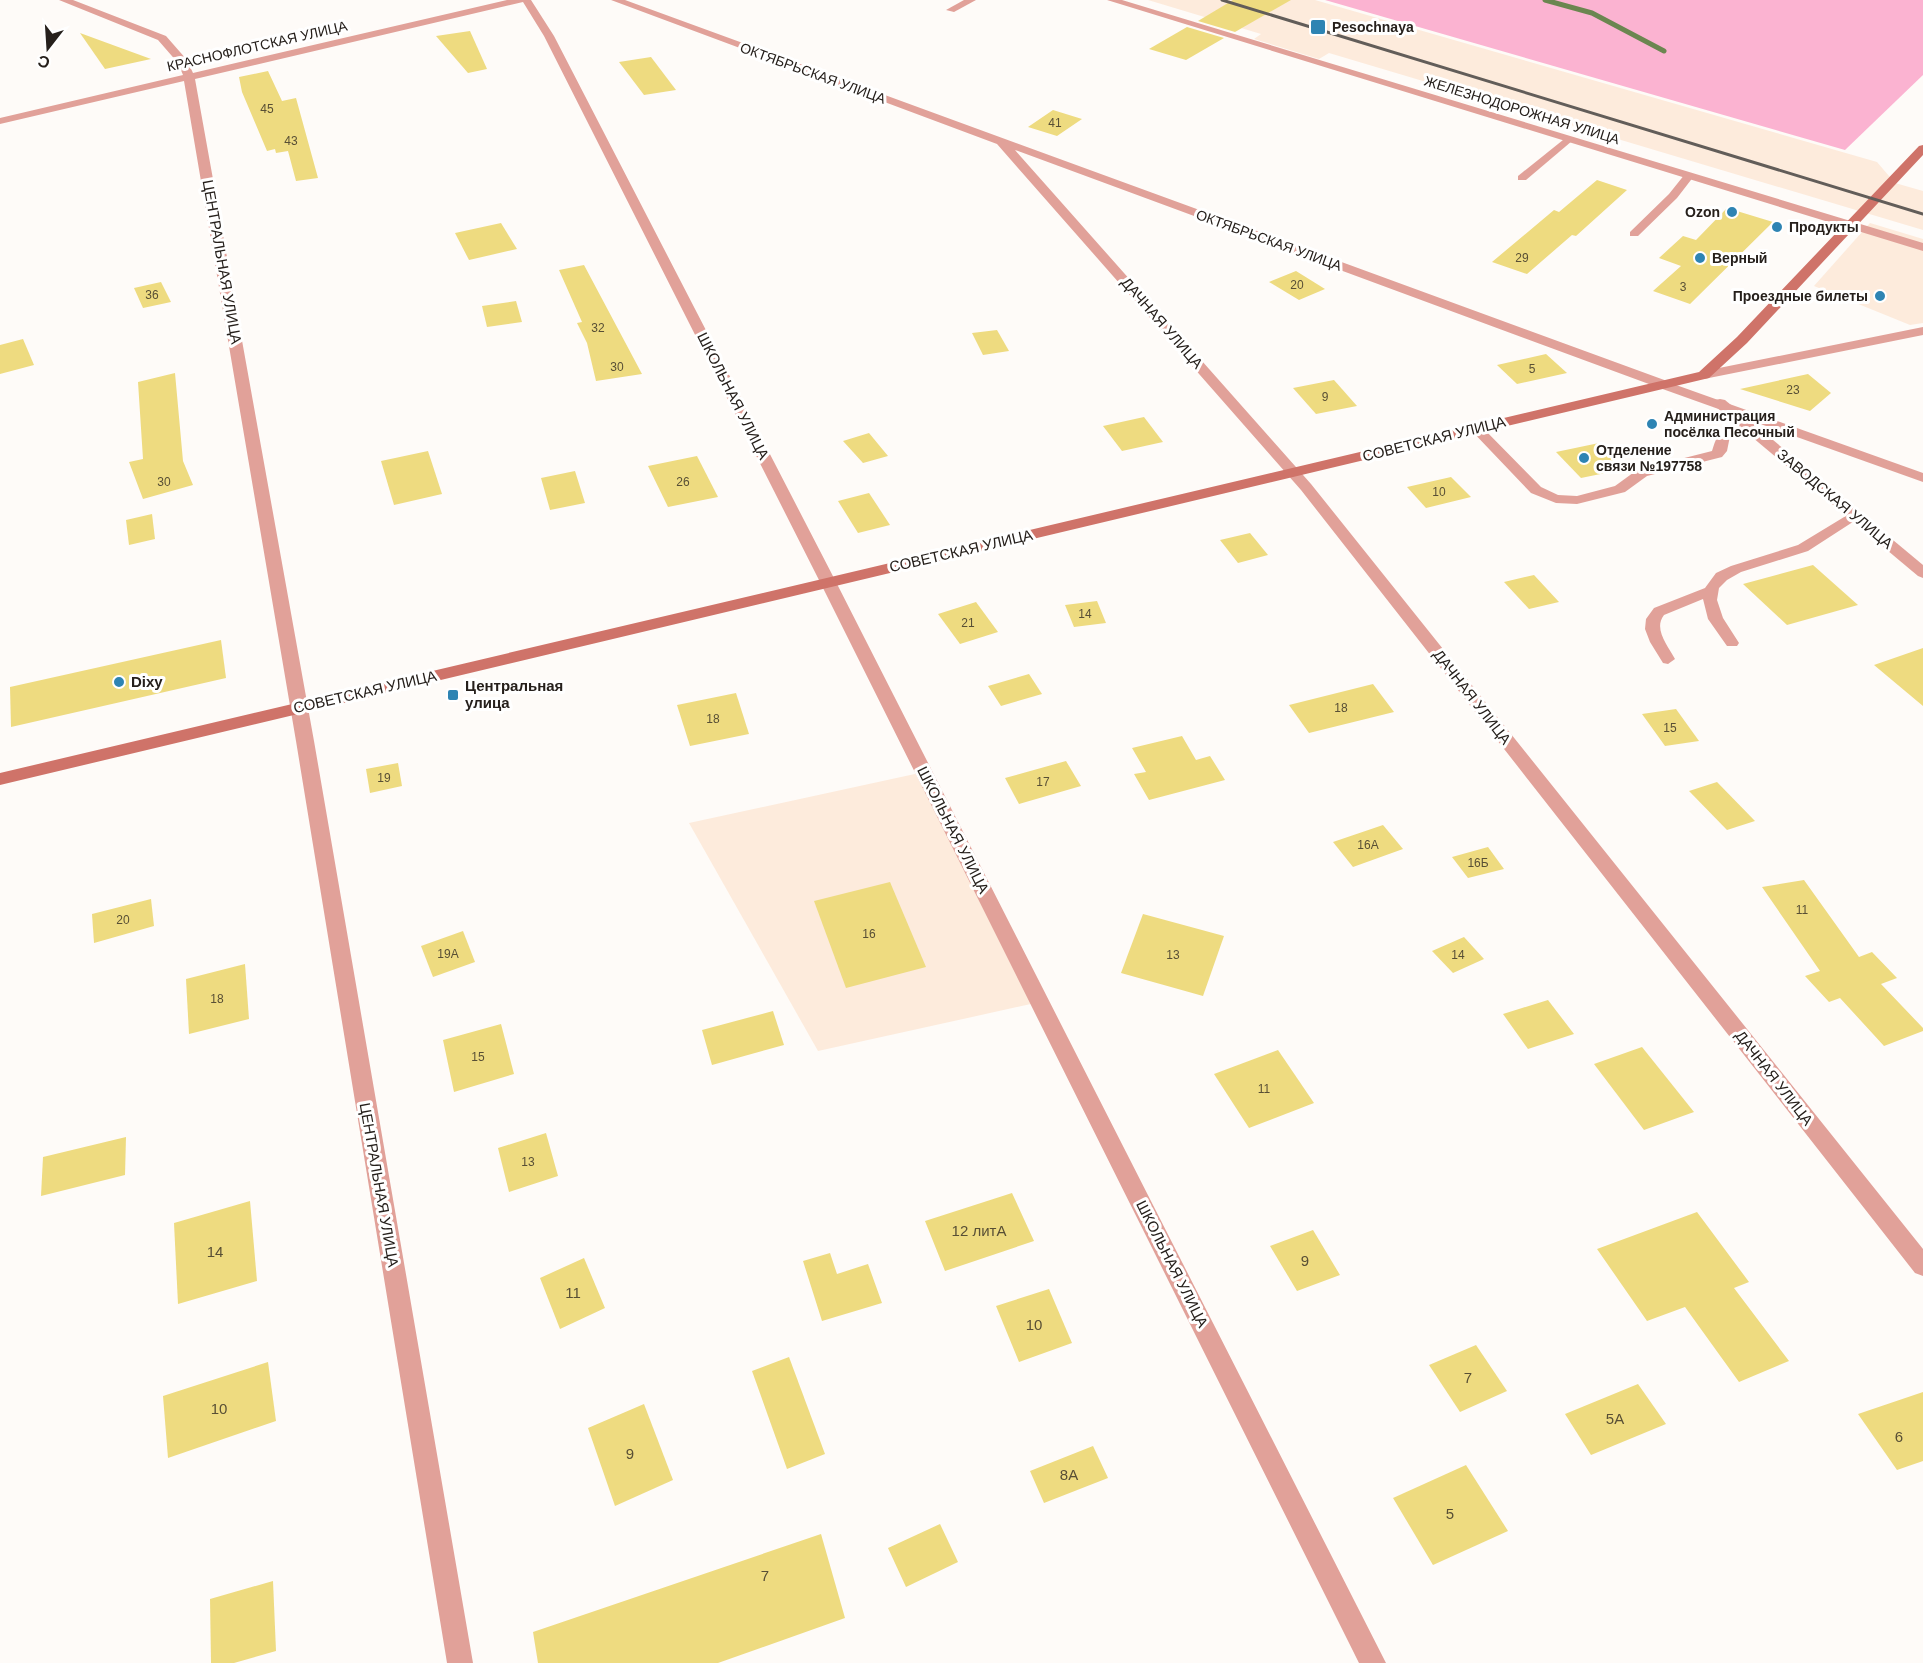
<svg xmlns="http://www.w3.org/2000/svg" width="1923" height="1663" font-family="Arial,sans-serif">
<style>
.built{fill:#fdebdc}
.forest{fill:#fbb3d1}
.lines{fill:none;stroke-linecap:round;stroke-linejoin:round}
.stream{stroke:#6b8650;stroke-width:5}
.building{fill:#eedb80}
.service{fill:#e1a199;fill-rule:evenodd}
.minor{fill:#e1a199;fill-rule:evenodd}
.tertiary{fill:#e1a199;fill-rule:evenodd}
.secondary{fill:#cf7369;fill-rule:evenodd}
.rail{stroke:#625d59;stroke-width:3}
.poi-dot{fill:#2e84b3;stroke:#fff;stroke-width:2}
.labels{text-anchor:middle;stroke-width:6;stroke-linejoin:round;paint-order:stroke}
.number-label{font-size:12px;fill:#584f35}
.far-poi-label{font-size:14px;font-weight:bold;fill:#26201c;stroke:#fff;text-anchor:start}
.far-street-label{font-size:14px;fill:#26201c;stroke:#fff}
.street-label{font-size:15px;fill:#26201c;stroke:#fff}
.poi-label{font-size:15px;font-weight:bold;fill:#26201c;stroke:#fff;text-anchor:start}
.near-number-label{font-size:15px;fill:#584f35}
</style>
<rect width="100%" height="100%" fill="#fefbf8"/>
<g class="built">
<path d="M 1148,0 L 1315,0 L 1877,162 L 1895,183 L 1923,191 L 1923,230 L 1329,53 L 1319,59 L 1254,39 L 1261,34 Z"/>
<path d="M 1870,223 L 1923,239 L 1923,323 L 1910,325 L 1814,286 Z"/>
<path d="M 924,772 L 1040,1002 L 818,1051 L 689,823 Z"/>
</g>
<path class="forest" d="M 1325,0 L 1923,0 L 1923,75 L 1845,150 Z"/>
<g class="lines">
<path class="stream" d="M 1545,0 L 1592,13 L 1664,51"/>
</g>
<g class="building">
<path d="M 1233,0 L 1291,0 L 1235,32 L 1198,21 Z"/>
<path d="M 1187,27 L 1224,38 L 1186,60 L 1149,49 Z"/>
<path d="M 470,31 L 487,69 L 468,73 L 436,36 Z"/>
<path d="M 80,33 L 151,59 L 105,69 Z"/>
<path d="M 651,57 L 676,90 L 644,95 L 619,62 Z"/>
<path d="M 268,71 L 282,101 L 296,98 L 318,178 L 296,181 L 288,151 L 276,153 L 275,149 L 267,151 L 242,92 L 239,77 Z"/>
<path d="M 1053,110 L 1082,119 L 1057,136 L 1028,127 Z"/>
<path d="M 1597,180 L 1627,190 L 1576,236 L 1572,235 L 1527,274 L 1492,262 L 1554,210 L 1559,212 Z"/>
<path d="M 1727,208 L 1773,222 L 1690,304 L 1653,291 L 1681,266 L 1659,258 L 1683,236 L 1696,240 Z"/>
<path d="M 501,223 L 517,249 L 469,260 L 455,233 Z"/>
<path d="M 584,265 L 642,374 L 596,381 L 587,343 L 577,323 L 582,322 L 559,270 Z"/>
<path d="M 1296,271 L 1325,289 L 1299,300 L 1269,282 Z"/>
<path d="M 161,282 L 171,302 L 143,308 L 134,288 Z"/>
<path d="M 516,301 L 522,322 L 487,327 L 482,306 Z"/>
<path d="M 997,330 L 1009,351 L 983,355 L 972,333 Z"/>
<path d="M 23,339 L 34,365 L 0,374 L 0,345 Z"/>
<path d="M 1546,354 L 1567,373 L 1517,384 L 1497,365 Z"/>
<path d="M 175,373 L 183,461 L 193,485 L 143,499 L 129,462 L 143,459 L 138,382 Z"/>
<path d="M 1808,374 L 1831,393 L 1810,411 L 1740,389 Z"/>
<path d="M 1334,380 L 1357,406 L 1316,414 L 1293,388 Z"/>
<path d="M 1144,417 L 1163,442 L 1122,451 L 1103,426 Z"/>
<path d="M 869,433 L 888,456 L 863,463 L 843,441 Z"/>
<path d="M 1599,443 L 1625,469 L 1581,478 L 1556,452 Z"/>
<path d="M 428,451 L 442,494 L 394,505 L 381,461 Z"/>
<path d="M 697,456 L 718,497 L 668,507 L 648,466 Z"/>
<path d="M 575,471 L 585,503 L 550,510 L 541,478 Z"/>
<path d="M 1451,477 L 1471,497 L 1426,508 L 1407,487 Z"/>
<path d="M 869,493 L 890,525 L 858,533 L 838,501 Z"/>
<path d="M 152,514 L 155,539 L 129,545 L 126,520 Z"/>
<path d="M 1250,533 L 1268,555 L 1238,563 L 1220,540 Z"/>
<path d="M 1813,565 L 1858,605 L 1787,625 L 1743,584 Z"/>
<path d="M 1534,575 L 1559,602 L 1529,609 L 1504,582 Z"/>
<path d="M 1097,601 L 1106,623 L 1074,627 L 1065,605 Z"/>
<path d="M 976,602 L 998,632 L 960,644 L 938,614 Z"/>
<path d="M 221,640 L 226,678 L 11,727 L 10,687 Z"/>
<path d="M 1923,648 L 1923,706 L 1874,665 Z"/>
<path d="M 1029,674 L 1042,694 L 1001,706 L 988,686 Z"/>
<path d="M 1373,684 L 1394,712 L 1309,733 L 1289,705 Z"/>
<path d="M 736,693 L 749,734 L 690,746 L 677,705 Z"/>
<path d="M 1676,709 L 1699,741 L 1665,746 L 1642,714 Z"/>
<path d="M 1182,736 L 1196,760 L 1210,756 L 1225,780 L 1149,800 L 1134,774 L 1146,772 L 1132,748 Z"/>
<path d="M 1066,761 L 1081,786 L 1019,804 L 1005,778 Z"/>
<path d="M 398,763 L 402,786 L 370,793 L 366,769 Z"/>
<path d="M 1717,782 L 1755,821 L 1727,830 L 1689,791 Z"/>
<path d="M 1383,825 L 1403,849 L 1353,867 L 1333,842 Z"/>
<path d="M 1488,847 L 1504,869 L 1468,878 L 1452,857 Z"/>
<path d="M 1804,880 L 1859,957 L 1872,952 L 1897,978 L 1881,984 L 1923,1028 L 1923,1031 L 1884,1046 L 1840,998 L 1829,1002 L 1805,976 L 1820,971 L 1762,887 Z"/>
<path d="M 890,882 L 926,967 L 846,988 L 814,901 Z"/>
<path d="M 151,899 L 154,926 L 94,943 L 92,914 Z"/>
<path d="M 1143,914 L 1224,936 L 1203,996 L 1121,973 Z"/>
<path d="M 463,931 L 475,962 L 433,977 L 421,946 Z"/>
<path d="M 1464,937 L 1484,959 L 1453,973 L 1432,951 Z"/>
<path d="M 245,964 L 249,1019 L 189,1034 L 186,979 Z"/>
<path d="M 1548,1000 L 1574,1034 L 1528,1049 L 1503,1014 Z"/>
<path d="M 773,1011 L 784,1045 L 712,1065 L 702,1030 Z"/>
<path d="M 501,1024 L 514,1074 L 454,1092 L 443,1040 Z"/>
<path d="M 1642,1047 L 1694,1112 L 1644,1130 L 1594,1064 Z"/>
<path d="M 1278,1050 L 1314,1103 L 1249,1128 L 1214,1074 Z"/>
<path d="M 546,1133 L 558,1176 L 509,1192 L 498,1148 Z"/>
<path d="M 126,1137 L 125,1175 L 41,1196 L 43,1157 Z"/>
<path d="M 1012,1193 L 1034,1241 L 945,1271 L 925,1221 Z"/>
<path d="M 250,1201 L 257,1281 L 178,1304 L 174,1223 Z"/>
<path d="M 1697,1212 L 1749,1282 L 1734,1288 L 1789,1361 L 1739,1382 L 1685,1307 L 1647,1321 L 1597,1249 Z"/>
<path d="M 1313,1230 L 1340,1275 L 1297,1291 L 1270,1246 Z"/>
<path d="M 830,1253 L 837,1274 L 868,1264 L 882,1303 L 822,1321 L 803,1261 Z"/>
<path d="M 584,1258 L 605,1308 L 560,1329 L 540,1278 Z"/>
<path d="M 1049,1289 L 1072,1343 L 1019,1362 L 996,1306 Z"/>
<path d="M 1476,1345 L 1507,1391 L 1460,1412 L 1429,1365 Z"/>
<path d="M 789,1357 L 825,1454 L 787,1469 L 752,1371 Z"/>
<path d="M 268,1362 L 276,1421 L 168,1458 L 163,1396 Z"/>
<path d="M 1638,1384 L 1666,1424 L 1591,1455 L 1565,1414 Z"/>
<path d="M 1923,1392 L 1923,1461 L 1897,1470 L 1858,1414 Z"/>
<path d="M 644,1404 L 673,1480 L 615,1506 L 588,1428 Z"/>
<path d="M 1093,1446 L 1108,1478 L 1044,1503 L 1030,1471 Z"/>
<path d="M 1466,1465 L 1508,1531 L 1433,1565 L 1393,1498 Z"/>
<path d="M 940,1524 L 958,1562 L 906,1587 L 888,1548 Z"/>
<path d="M 821,1534 L 845,1618 L 718,1663 L 538,1663 L 533,1632 Z"/>
<path d="M 273,1581 L 276,1651 L 234,1663 L 211,1663 L 210,1599 Z"/>
</g>
<g class="lines">
<g class="service">
<path d="M 964,0 L 976,0 L 954,12 L 946,10 Z"/>
<path d="M 1568,136 L 1573,139 L 1572,141 L 1526,180 L 1518,180 L 1518,176 Z"/>
<path d="M 1689,173 L 1694,176 L 1677,198 L 1638,236 L 1630,236 L 1630,232 L 1669,194 L 1685,174 Z"/>
<path d="M 1748,422 L 1754,426 L 1753,429 L 1730,436 L 1727,451 L 1722,457 L 1647,476 L 1625,492 L 1577,504 L 1556,503 L 1531,493 L 1469,428 L 1470,425 L 1480,425 L 1541,487 L 1558,495 L 1577,496 L 1615,486 L 1637,470 L 1712,451 C 1720,426 1722,429 1748,422 Z"/>
<path d="M 1854,511 L 1861,515 L 1859,518 L 1808,551 L 1741,572 L 1727,580 L 1719,588 L 1717,600 L 1723,618 L 1739,643 L 1737,646 L 1727,646 L 1708,619 L 1703,599 L 1664,615 C 1653,629 1668,646 1675,659 L 1668,664 L 1663,663 L 1650,642 L 1645,629 L 1646,619 L 1654,608 L 1705,588 L 1716,573 L 1731,566 L 1798,545 Z"/>
</g>
<g class="minor">
<path d="M 59,0 L 73,0 L 166,36 L 187,60 L 193,73 L 507,0 L 531,0 L 554,36 L 836,582 L 1386,1663 L 1359,1663 L 820,582 L 544,36 L 523,2 L 195,79 L 314,741 L 473,1663 L 447,1663 L 296,741 L 184,81 L 0,124 L 0,118 L 183,75 L 178,63 L 158,40 Z"/>
<path d="M 611,0 L 625,0 L 1667,381 L 1669,384 L 1667,387 L 1657,387 L 1015,150 L 1311,484 L 1923,1249 L 1923,1276 L 1915,1273 L 1301,490 L 997,144 Z"/>
<path d="M 1107,0 L 1122,0 L 1923,243 L 1923,251 Z"/>
<path d="M 1923,327 L 1923,335 L 1704,379 L 1697,375 L 1704,371 Z"/>
<path d="M 1720,399 L 1725,400 L 1923,565 L 1923,578 L 1918,576 L 1715,406 L 1713,403 L 1715,400 Z"/>
</g>
<path class="tertiary" d="M 1662,380 L 1923,473 L 1923,482 L 1657,387 L 1655,384 Z"/>
<path class="secondary" d="M 1923,145 L 1923,155 L 1747,343 L 1709,378 L 0,785 L 0,773 L 1699,372 L 1737,337 L 1919,146 Z"/>
<path class="rail" d="M 1222,0 L 1923,214"/>
</g>
<g class="poi-dot">
<rect x="1310" y="19" width="16" height="16" rx="3"/>
<circle cx="1732" cy="212" r="6"/>
<circle cx="1777" cy="227" r="6"/>
<circle cx="1700" cy="258" r="6"/>
<circle cx="1880" cy="296" r="6"/>
<circle cx="1652" cy="424" r="6"/>
<circle cx="1584" cy="458" r="6"/>
<circle cx="119" cy="682" r="6"/>
<rect x="447" y="689" width="12" height="12" rx="3"/>
</g>
<g class="labels">
<g class="number-label">
<text x="267" y="113">45</text>
<text x="1055" y="127">41</text>
<text x="291" y="145">43</text>
<text x="1522" y="262">29</text>
<text x="1297" y="289">20</text>
<text x="1683" y="291">3</text>
<text x="152" y="299">36</text>
<text x="598" y="332">32</text>
<text x="617" y="371">30</text>
<text x="1532" y="373">5</text>
<text x="1793" y="394">23</text>
<text x="1325" y="401">9</text>
<text x="164" y="486">30</text>
<text x="683" y="486">26</text>
<text x="1439" y="496">10</text>
<text x="1085" y="618">14</text>
<text x="968" y="627">21</text>
<text x="1341" y="712">18</text>
<text x="713" y="723">18</text>
<text x="1670" y="732">15</text>
<text x="384" y="782">19</text>
<text x="1043" y="786">17</text>
<text x="1368" y="849">16А</text>
<text x="1478" y="867">16Б</text>
<text x="1802" y="914">11</text>
<text x="123" y="924">20</text>
<text x="869" y="938">16</text>
<text x="448" y="958">19А</text>
<text x="1173" y="959">13</text>
<text x="1458" y="959">14</text>
<text x="217" y="1003">18</text>
<text x="478" y="1061">15</text>
<text x="1264" y="1093">11</text>
<text x="528" y="1166">13</text>
</g>
<g class="far-poi-label">
<text x="1332" y="32">Pesochnaya</text>
<text x="1720" y="217" text-anchor="end">Ozon</text>
<text x="1789" y="232">Продукты</text>
<text x="1712" y="263">Верный</text>
<text x="1868" y="301" text-anchor="end">Проездные билеты</text>
<text x="1664" y="421">Администрация<tspan x="1664" dy="16">посёлка Песочный</tspan></text>
<text x="1596" y="455">Отделение<tspan x="1596" dy="16">связи №197758</tspan></text>
</g>
<g class="far-street-label">
<text transform="translate(257 46) rotate(-13)" y="5">КРАСНОФЛОТСКАЯ УЛИЦА</text>
<text transform="translate(813 73) rotate(20)" y="5">ОКТЯБРЬСКАЯ УЛИЦА</text>
<text transform="translate(1522 110) rotate(17)" y="5">ЖЕЛЕЗНОДОРОЖНАЯ УЛИЦА</text>
<text transform="translate(1269 240) rotate(20)" y="5">ОКТЯБРЬСКАЯ УЛИЦА</text>
</g>
<g class="street-label">
<text transform="translate(222 262) rotate(80)" y="5">ЦЕНТРАЛЬНАЯ УЛИЦА</text>
<text transform="translate(1162 323) rotate(49)" y="5">ДАЧНАЯ УЛИЦА</text>
<text transform="translate(733 396) rotate(63)" y="5">ШКОЛЬНАЯ УЛИЦА</text>
<text transform="translate(1434 439) rotate(-14)" y="5">СОВЕТСКАЯ УЛИЦА</text>
<text transform="translate(1835 499) rotate(40)" y="5">ЗАВОДСКАЯ УЛИЦА</text>
<text transform="translate(961 551) rotate(-13)" y="5">СОВЕТСКАЯ УЛИЦА</text>
<text transform="translate(365 692) rotate(-13)" y="5">СОВЕТСКАЯ УЛИЦА</text>
<text transform="translate(1472 697) rotate(52)" y="5">ДАЧНАЯ УЛИЦА</text>
<text transform="translate(953 830) rotate(63)" y="5">ШКОЛЬНАЯ УЛИЦА</text>
<text transform="translate(1774 1078) rotate(52)" y="5">ДАЧНАЯ УЛИЦА</text>
<text transform="translate(379 1185) rotate(80)" y="5">ЦЕНТРАЛЬНАЯ УЛИЦА</text>
<text transform="translate(1172 1264) rotate(63)" y="5">ШКОЛЬНАЯ УЛИЦА</text>
</g>
<g class="poi-label">
<text x="131" y="687">Dixy</text>
<text x="465" y="691">Центральная<tspan x="465" dy="17">улица</tspan></text>
</g>
<g class="near-number-label">
<text x="979" y="1236">12 литА</text>
<text x="215" y="1257">14</text>
<text x="1305" y="1266">9</text>
<text x="573" y="1298">11</text>
<text x="1034" y="1330">10</text>
<text x="1468" y="1383">7</text>
<text x="219" y="1414">10</text>
<text x="1615" y="1424">5А</text>
<text x="1899" y="1442">6</text>
<text x="630" y="1459">9</text>
<text x="1069" y="1480">8А</text>
<text x="1450" y="1519">5</text>
<text x="765" y="1581">7</text>
</g>
</g>
<g transform="translate(48 48) rotate(197)" stroke="#ffffff" stroke-width="4.5" paint-order="stroke">
<path d="M0-4.5L10 22L0 15L-10 22Z" fill="#26201c"/>
<text y="-9" font-size="16" font-weight="bold" text-anchor="middle" fill="#26201c">С</text>
</g>
</svg>
